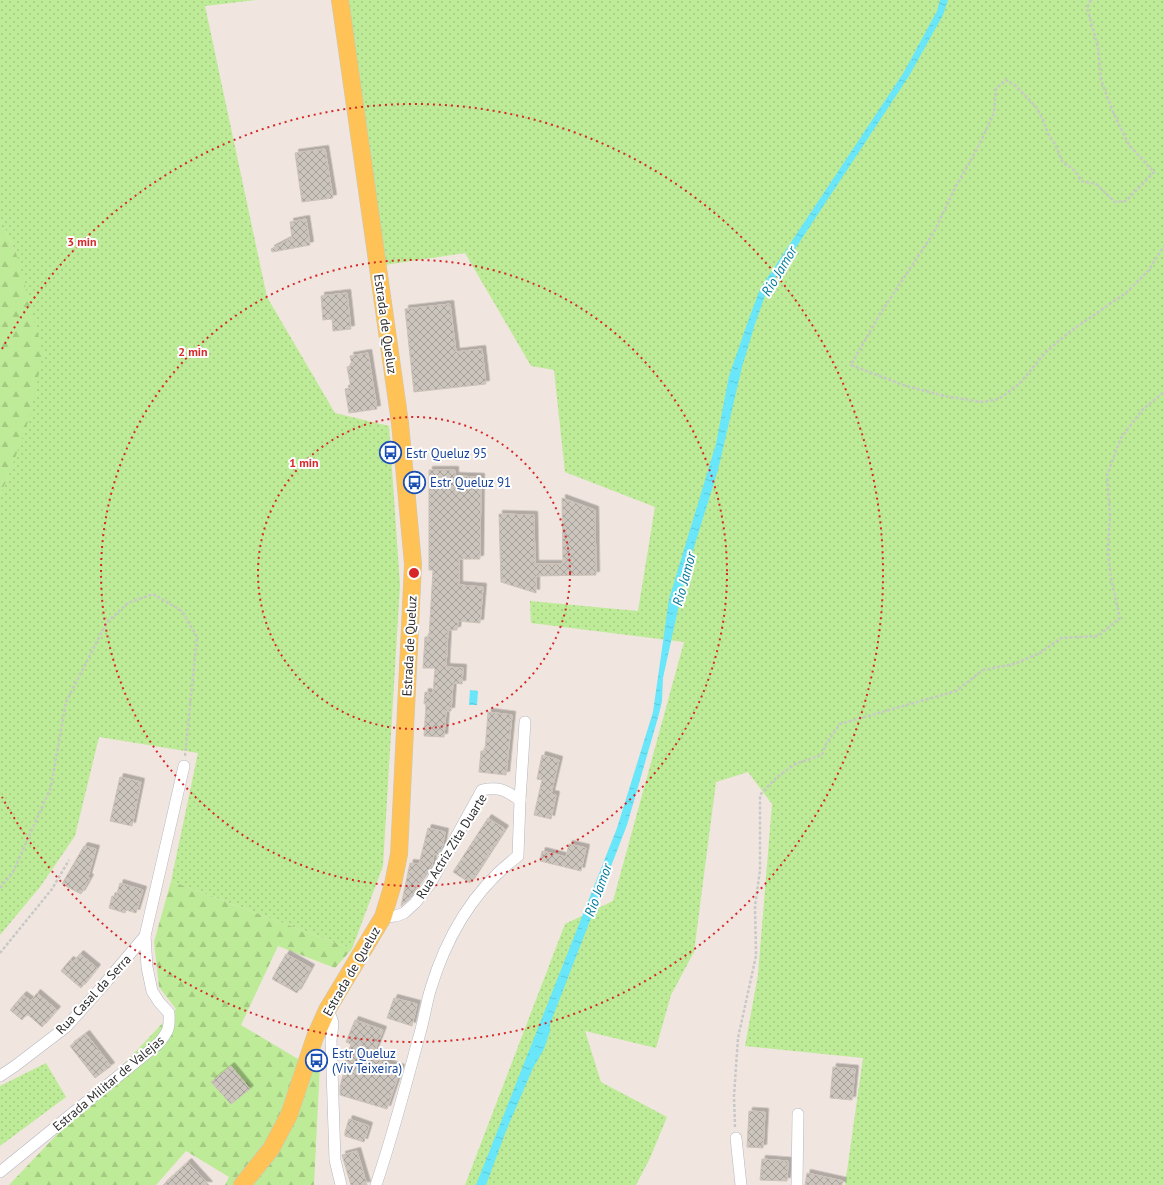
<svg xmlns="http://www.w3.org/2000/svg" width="1164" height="1185" font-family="'PT Sans',sans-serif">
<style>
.grass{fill:url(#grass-dots)}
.forest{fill:url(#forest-firs)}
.water{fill:url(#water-ripples)}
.building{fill:url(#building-cross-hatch);stroke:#ccc2b8;filter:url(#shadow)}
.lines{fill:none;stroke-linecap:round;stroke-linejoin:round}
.minor-casing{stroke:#b3b7c2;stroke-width:12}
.primary-casing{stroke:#c8c8c8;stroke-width:18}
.path{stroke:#c8c8c8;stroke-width:2.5;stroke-dasharray:3 2;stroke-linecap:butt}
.minor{stroke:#fff;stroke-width:11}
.primary{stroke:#fec256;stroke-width:17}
.ring{fill:none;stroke:#d62828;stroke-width:2;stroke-dasharray:2 4}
.labels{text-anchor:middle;stroke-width:4;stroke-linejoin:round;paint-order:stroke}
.street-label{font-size:13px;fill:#2d2d2d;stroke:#fff}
.transit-label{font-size:13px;fill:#164399;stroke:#fff;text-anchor:start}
.water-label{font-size:14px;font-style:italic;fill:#037c9e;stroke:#fff}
.centre{fill:#d62828;stroke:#fff;stroke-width:2}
.ring-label{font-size:12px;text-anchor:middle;font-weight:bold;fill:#d62828;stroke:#fff;stroke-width:4;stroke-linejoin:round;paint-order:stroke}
</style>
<defs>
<pattern id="grass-dots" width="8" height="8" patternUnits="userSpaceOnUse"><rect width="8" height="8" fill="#beeb97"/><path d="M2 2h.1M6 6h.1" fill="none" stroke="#a4ca82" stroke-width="1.8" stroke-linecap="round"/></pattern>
<pattern id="forest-firs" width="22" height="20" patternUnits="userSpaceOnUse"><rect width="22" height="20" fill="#beeb97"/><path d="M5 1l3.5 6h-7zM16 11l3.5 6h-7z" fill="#a4ca82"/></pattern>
<pattern id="water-ripples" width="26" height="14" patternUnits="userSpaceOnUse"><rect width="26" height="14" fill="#69e6fa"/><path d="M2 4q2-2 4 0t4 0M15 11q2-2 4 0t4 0" fill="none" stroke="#5bc6d7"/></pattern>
<pattern id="building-cross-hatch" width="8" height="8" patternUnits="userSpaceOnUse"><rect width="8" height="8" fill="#cbc5bd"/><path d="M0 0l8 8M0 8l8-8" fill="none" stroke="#a5a09a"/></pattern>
<filter id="shadow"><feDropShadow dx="3.5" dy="-3.5" stdDeviation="0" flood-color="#0004"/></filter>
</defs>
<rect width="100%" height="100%" fill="#f0e6df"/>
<g class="grass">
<path d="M 0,0 L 256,0 L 205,6 L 267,297 L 335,413 L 389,426 L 400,585 L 383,866 L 352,949 L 171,881 L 198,753 L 99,737 L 75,836 L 40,887 L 0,935 L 0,495 L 9,475 L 16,253 L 0,218 Z"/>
<path d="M 340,0 L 1164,0 L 1164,1185 L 845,1185 L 863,1058 L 745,1046 L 758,975 L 772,804 L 748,772 L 716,782 L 694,952 L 671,995 L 656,1048 L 585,1031 L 601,1082 L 667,1117 L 650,1158 L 636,1185 L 465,1185 L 565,924 L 613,901 L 684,642 L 531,623 L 530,601 L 638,611 L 655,507 L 565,472 L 554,370 L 531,366 L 465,253 L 378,266 Z"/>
<path d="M 46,1063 L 66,1097 L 0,1146 L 0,1086 Z"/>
</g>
<g class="forest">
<path d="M 0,218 L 16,253 L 43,353 L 31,413 L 9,475 L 0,495 Z"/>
<path d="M 171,881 L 352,949 L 335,968 L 278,946 L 241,1025 L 298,1059 L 320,1065 L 314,1185 L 225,1185 L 229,1177 L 186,1151 L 156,1185 L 9,1185 L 176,1009 L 159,987 L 154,942 Z"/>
</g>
<g class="water">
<path d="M 940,0 L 948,0 L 943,15 L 909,76 L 766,293 L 755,324 L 742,367 L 718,470 L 686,573 L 663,678 L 662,701 L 659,714 L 627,825 L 550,1024 L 550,1031 L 544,1049 L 533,1068 L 506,1131 L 486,1185 L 476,1185 L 617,828 L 653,712 L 669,599 L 716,444 L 729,376 L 747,324 L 760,289 L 904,72 L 937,11 Z"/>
<path d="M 470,690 L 478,691 L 477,705 L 469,705 Z"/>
</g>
<g class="building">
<path d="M 325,149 L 333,198 L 302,202 L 295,153 Z"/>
<path d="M 306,219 L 310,245 L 272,252 L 271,249 L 292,238 L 290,222 Z"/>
<path d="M 347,293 L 351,329 L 333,331 L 332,319 L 323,320 L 321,296 Z"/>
<path d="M 450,304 L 456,352 L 482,349 L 486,384 L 414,392 L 405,309 Z"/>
<path d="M 368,353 L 377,409 L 349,413 L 345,389 L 351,388 L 347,367 L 352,365 L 350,356 Z"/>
<path d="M 429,470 L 455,470 L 455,476 L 481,477 L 480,559 L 459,559 L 459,585 L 483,587 L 480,623 L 458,621 L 457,630 L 448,630 L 446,667 L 463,668 L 462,684 L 453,683 L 451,711 L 446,711 L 444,737 L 424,736 L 426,704 L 424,704 L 425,692 L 433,693 L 435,668 L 423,668 L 425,637 L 429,637 L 433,570 L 429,570 Z"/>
<path d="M 562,498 L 595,510 L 596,575 L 536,576 L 536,593 L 501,582 L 499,514 L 534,515 L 535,564 L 563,564 Z"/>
<path d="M 488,712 L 512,715 L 506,775 L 479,772 L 481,751 L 485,751 Z"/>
<path d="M 542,755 L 559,760 L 551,794 L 556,795 L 551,819 L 534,815 L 542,780 L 537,779 Z"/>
<path d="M 120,777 L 141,782 L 132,826 L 110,821 Z"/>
<path d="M 488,818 L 505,829 L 470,883 L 453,872 Z"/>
<path d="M 428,828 L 445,832 L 442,849 L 438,855 L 434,854 L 432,865 L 408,900 L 401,906 L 410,863 L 419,864 Z"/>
<path d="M 569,844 L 586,848 L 581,871 L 540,861 L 542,851 L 566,857 Z"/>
<path d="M 84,846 L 96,849 L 88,877 L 90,878 L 81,894 L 62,884 Z"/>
<path d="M 120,883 L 143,890 L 136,913 L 126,910 L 125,913 L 109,908 L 112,896 L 116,897 Z"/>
<path d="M 80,954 L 97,968 L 81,988 L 61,971 L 70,960 L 73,962 Z"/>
<path d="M 286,954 L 311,968 L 297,993 L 272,979 Z"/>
<path d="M 37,993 L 57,1010 L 42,1027 L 27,1014 L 22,1020 L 10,1010 L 23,995 L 31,1001 Z"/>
<path d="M 394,998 L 417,1004 L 412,1026 L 387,1018 Z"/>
<path d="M 355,1020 L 383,1030 L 372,1058 L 401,1068 L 387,1109 L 340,1095 L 340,1086 L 344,1072 L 342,1071 L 351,1044 L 346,1042 Z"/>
<path d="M 86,1034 L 111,1066 L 95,1078 L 70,1046 Z"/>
<path d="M 231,1066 L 250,1089 L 231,1104 L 211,1082 Z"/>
<path d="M 833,1067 L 855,1069 L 852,1100 L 830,1098 Z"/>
<path d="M 749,1111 L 765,1112 L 763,1148 L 747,1147 Z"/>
<path d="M 349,1119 L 369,1126 L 364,1142 L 345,1136 L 345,1132 Z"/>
<path d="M 357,1151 L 367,1185 L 351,1185 L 342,1155 Z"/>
<path d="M 762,1159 L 788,1161 L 787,1181 L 760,1180 Z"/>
<path d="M 188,1162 L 209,1185 L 163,1185 Z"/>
<path d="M 807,1173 L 843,1181 L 842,1185 L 805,1185 Z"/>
</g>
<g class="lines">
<defs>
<g id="minor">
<path d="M 383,917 L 396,916 L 404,913 L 415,903 L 430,884 L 482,790 C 500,786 506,791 520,800"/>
<path d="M 327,1010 C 335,1022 333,1025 331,1040 L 335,1160 L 341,1185"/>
<path d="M 0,1076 L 15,1066 L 66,1027 L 101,988 L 145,936"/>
<path d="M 736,1138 L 741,1185"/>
<path d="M 0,1172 L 158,1044 C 168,1032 170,1029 169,1013 L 159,1002 L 152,991 L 147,967 L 145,936 L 184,766"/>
<path d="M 376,1185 C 393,1135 406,1084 420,1033 C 424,1019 426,1005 430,991 C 446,937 473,890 518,856 L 520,800 L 525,722"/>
<path d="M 797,1185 L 798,1114"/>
</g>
<path id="primary" d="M 242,1185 L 271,1149 L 289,1115 L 315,1037 L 327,1010 L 383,917 L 393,884 L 399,854 L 413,564 L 400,423 L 340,0"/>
</defs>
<use href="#minor" class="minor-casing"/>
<use href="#primary" class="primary-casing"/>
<g class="path">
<path d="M 1091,0 L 1087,8 L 1098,47 L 1101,80 L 1113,112 L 1129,145 L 1154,172 L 1126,201 L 1115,202 L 1096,184 L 1081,181 C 1077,172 1072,167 1063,163 L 1055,144 L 1048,134 L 1043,120 L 1036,107 L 1016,86 L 1006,80 L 996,89 L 994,113 L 976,151 L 955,188 L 934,232 L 880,314 L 851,365 L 906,386 L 945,396 L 982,402 L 999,399 L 1019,384 L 1045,353 L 1068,333 L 1127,292 L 1148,271 L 1164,246"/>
<path d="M 0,888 L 13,872 L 51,787 L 66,702 L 107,622 L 128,603 L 153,594 L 182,611 L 197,637 L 185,756"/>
<path d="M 0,953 L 52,889 L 69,860"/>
<path d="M 735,1127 L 734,1096 L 738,1038 L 756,956 L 755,906 L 760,870 L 760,795 L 776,778 L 795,764 L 822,755 L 826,744 L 840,724 L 956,691 L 983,670 L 1014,664 L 1040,653 L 1061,638 L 1098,636 L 1120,618 L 1111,579 L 1108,551 L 1110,514 L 1107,475 L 1121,438 L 1142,410 L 1164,392"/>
</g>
<use href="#minor" class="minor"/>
<use href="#primary" class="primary"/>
</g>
<g class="ring">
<circle cx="414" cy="573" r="156"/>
<circle cx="414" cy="573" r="313"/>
<path d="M2 349A469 469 0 1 1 2 797"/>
</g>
<defs>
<symbol id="bus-ring" viewBox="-11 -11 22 22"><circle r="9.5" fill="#fff" stroke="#1a4fb4" stroke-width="1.5"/><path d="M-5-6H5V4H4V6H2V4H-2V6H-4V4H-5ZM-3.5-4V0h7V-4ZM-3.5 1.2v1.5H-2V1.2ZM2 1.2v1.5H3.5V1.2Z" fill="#1a4fb4"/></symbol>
</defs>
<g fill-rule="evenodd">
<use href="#bus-ring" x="378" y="440" width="25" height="25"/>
<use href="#bus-ring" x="402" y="470" width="25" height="25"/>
<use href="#bus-ring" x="304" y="1048" width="25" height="25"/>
</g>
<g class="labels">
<g class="street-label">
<text transform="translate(386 324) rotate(82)" y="5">Estrada de Queluz</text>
<text transform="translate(409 646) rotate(-87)" y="5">Estrada de Queluz</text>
<text transform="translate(451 846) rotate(-58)" y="5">Rua Actriz Zita Duarte</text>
<text transform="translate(351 971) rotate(-60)" y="5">Estrada de Queluz</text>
<text transform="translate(93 994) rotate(-47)" y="5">Rua Casal da Serra</text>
<text transform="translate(108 1083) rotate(-40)" y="5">Estrada Militar de Valejas</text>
</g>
<g class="transit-label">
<text x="406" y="458">Estr Queluz 95</text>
<text x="430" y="487">Estr Queluz 91</text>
<text x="332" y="1058">Estr Queluz<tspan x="332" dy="15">(Viv Teixeira)</tspan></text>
</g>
<g class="water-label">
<text transform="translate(779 271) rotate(-59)" y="5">Rio Jamor</text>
<text transform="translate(684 579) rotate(-75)" y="5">Rio Jamor</text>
<text transform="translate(598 890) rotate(-70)" y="5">Rio Jamor</text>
</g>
</g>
<circle cx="414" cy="573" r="6" class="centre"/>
<g class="ring-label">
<text x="82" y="246">3 min</text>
<text x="193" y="356">2 min</text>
<text x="304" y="467">1 min</text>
</g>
</svg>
